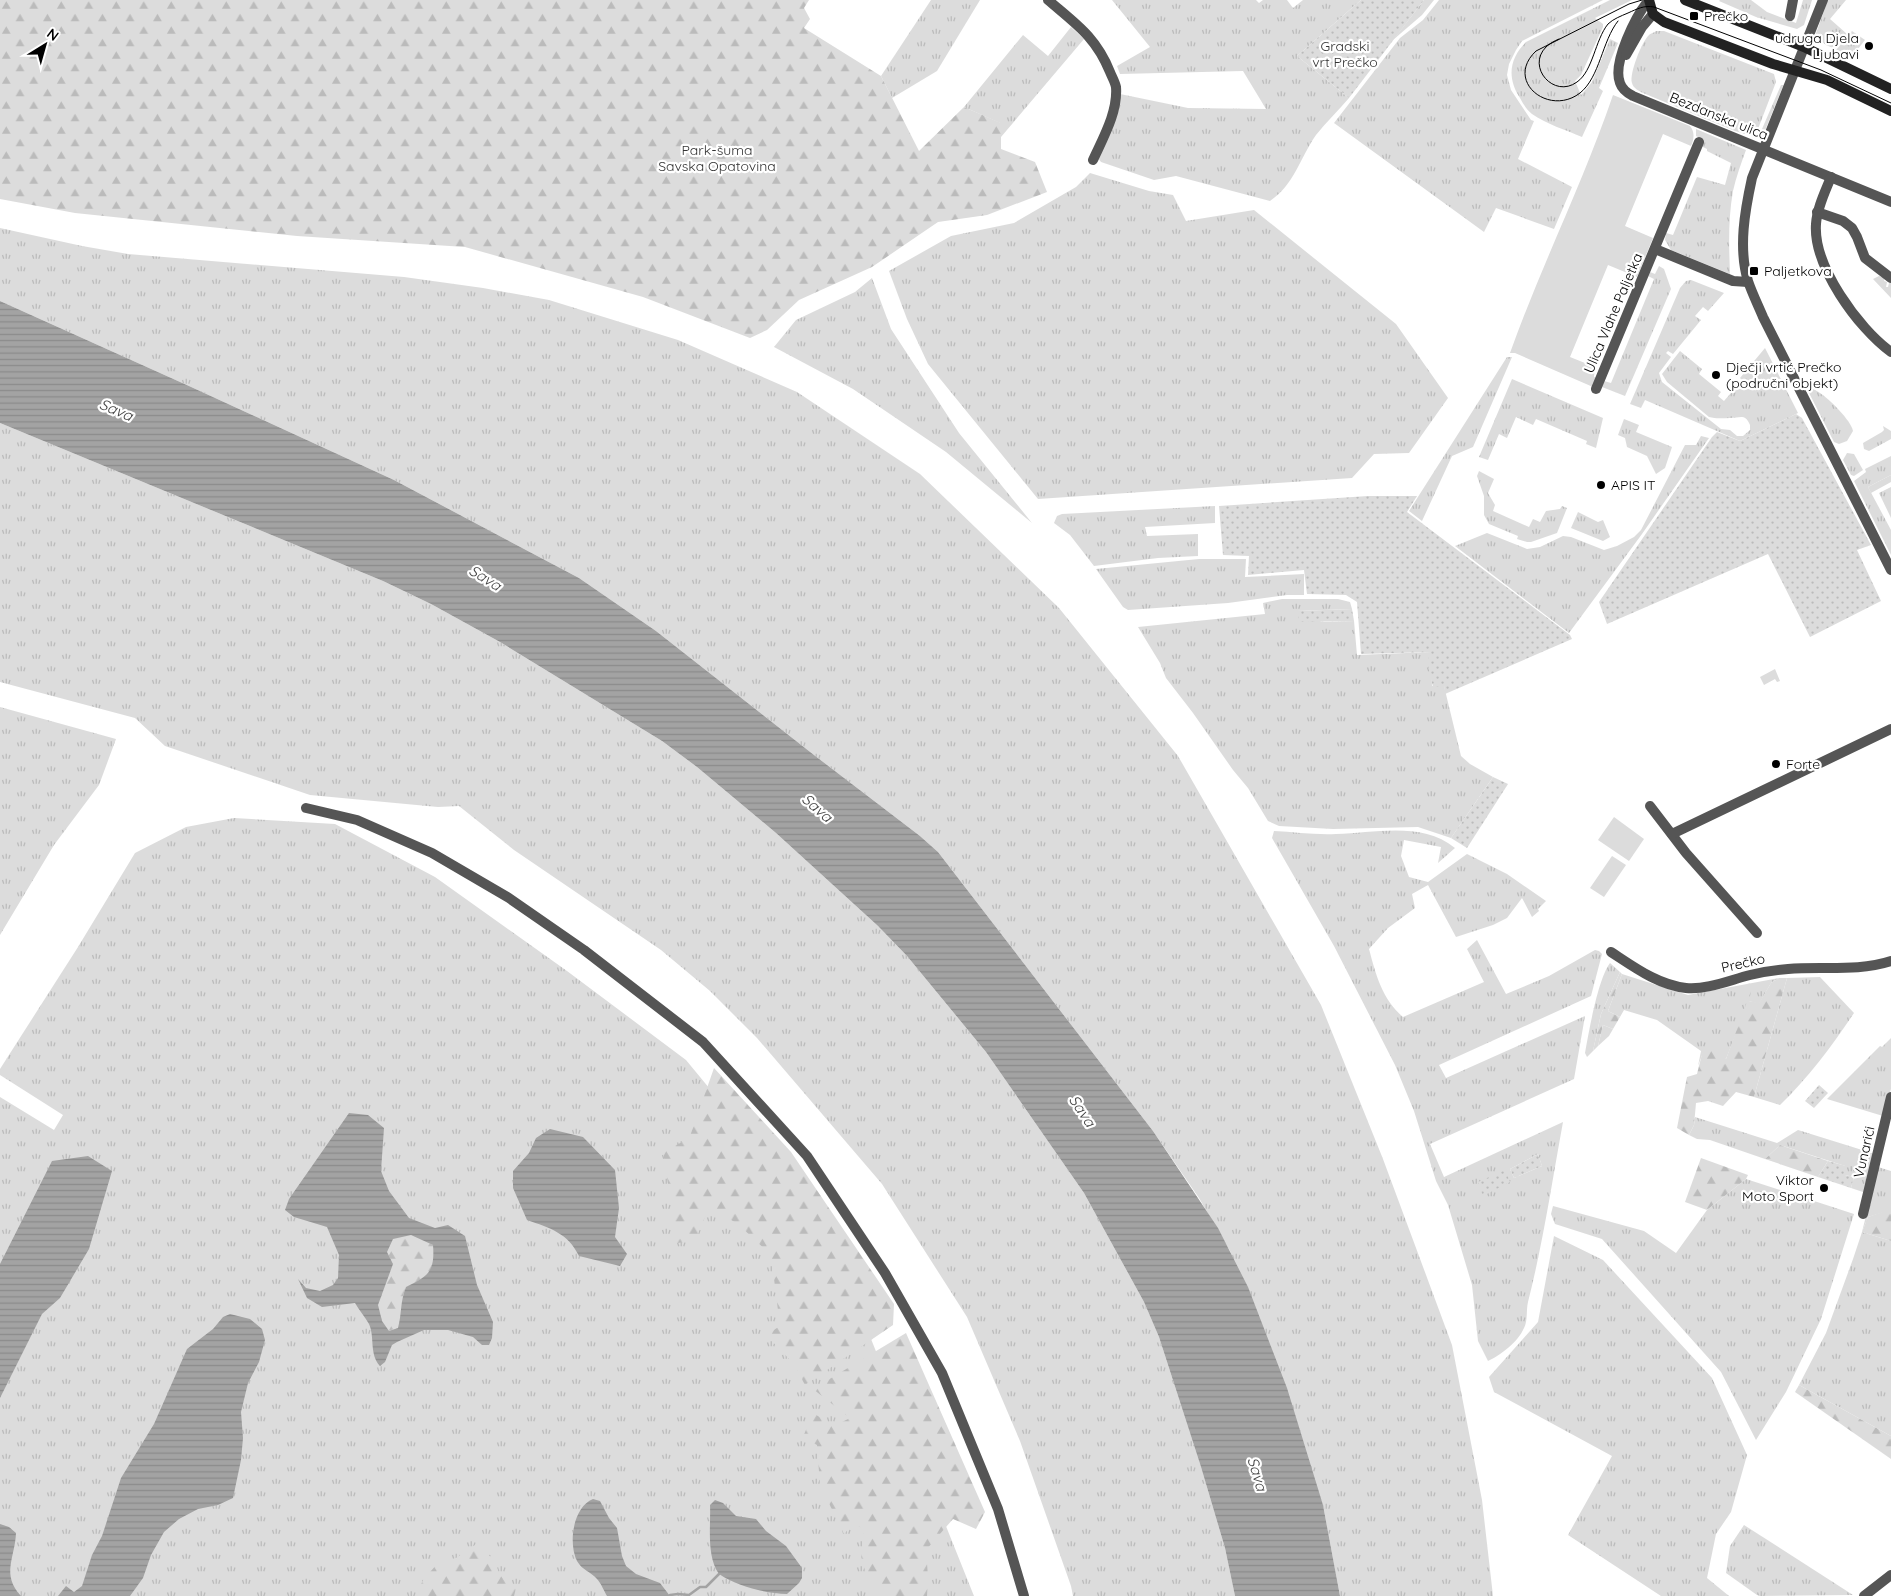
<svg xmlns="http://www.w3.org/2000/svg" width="1891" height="1596" font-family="Quicksand,sans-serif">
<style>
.grass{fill:url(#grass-tufts);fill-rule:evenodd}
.forest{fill:url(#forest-firs)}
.park{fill:#dcdcdc}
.garden{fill:url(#garden-dots)}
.water{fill:url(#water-rules);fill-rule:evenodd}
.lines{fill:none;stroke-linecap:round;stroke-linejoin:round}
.stream{stroke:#a3a3a3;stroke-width:2.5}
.street{stroke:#555;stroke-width:10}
.secondary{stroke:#222;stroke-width:10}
.tram{stroke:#000;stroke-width:1}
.poi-dot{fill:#000;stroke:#fff;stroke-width:2}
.labels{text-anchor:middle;stroke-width:4.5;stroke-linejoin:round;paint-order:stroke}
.poi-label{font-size:14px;fill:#000;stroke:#fff;text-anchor:start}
.park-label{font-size:14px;fill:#333;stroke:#fff}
.street-label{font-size:14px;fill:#000;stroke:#fff}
.water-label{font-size:15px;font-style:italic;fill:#444;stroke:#fff}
</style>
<defs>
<pattern id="grass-tufts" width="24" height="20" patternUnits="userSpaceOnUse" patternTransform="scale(1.25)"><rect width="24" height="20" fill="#dcdcdc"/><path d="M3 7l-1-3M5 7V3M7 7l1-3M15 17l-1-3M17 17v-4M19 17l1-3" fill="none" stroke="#bbb"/></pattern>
<pattern id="forest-firs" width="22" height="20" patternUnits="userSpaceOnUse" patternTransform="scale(1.25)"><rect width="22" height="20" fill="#dcdcdc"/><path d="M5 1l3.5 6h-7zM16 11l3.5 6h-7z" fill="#bbb"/></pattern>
<pattern id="garden-dots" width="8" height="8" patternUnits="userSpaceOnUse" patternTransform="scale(1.25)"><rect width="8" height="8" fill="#dcdcdc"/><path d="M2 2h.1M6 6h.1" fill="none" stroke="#bbb" stroke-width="1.8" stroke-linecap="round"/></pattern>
<pattern id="water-rules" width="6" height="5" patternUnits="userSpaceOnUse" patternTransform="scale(1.25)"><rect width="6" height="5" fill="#a3a3a3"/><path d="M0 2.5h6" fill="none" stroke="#8b8b8b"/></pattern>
</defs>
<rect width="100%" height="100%" fill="#fff"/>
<g class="grass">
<path d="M 931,0 L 980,0 L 937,71 L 892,98 L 881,76 Z"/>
<path d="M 1112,0 L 1256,0 L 1259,3 L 1263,0 L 1287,0 L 1293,8 L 1303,0 L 1361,0 L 1297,56 L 1349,98 C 1339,110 1326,122 1316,135 C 1300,158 1294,185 1270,201 L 1176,176 L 1154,180 L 1101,162 L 1098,158 L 1120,94 L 1188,108 L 1266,109 L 1243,71 L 1120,74 L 1117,66 L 1150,47 Z"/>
<path d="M 1424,0 L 1434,0 L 1422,15 L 1393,40 Z"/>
<path d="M 1439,0 L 1603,0 L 1522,41 L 1516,50 L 1509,64 L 1507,75 L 1511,90 L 1531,120 L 1534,121 L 1518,159 L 1572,187 L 1554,229 L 1496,208 L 1484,232 L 1334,123 L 1400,38 L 1423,20 Z"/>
<path d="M 1610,0 L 1632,0 L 1595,18 L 1603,24 L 1603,27 L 1581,75 L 1575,81 L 1581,95 L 1592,82 L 1610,39 L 1618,43 L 1599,88 L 1603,91 L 1582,137 C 1566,130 1546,124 1532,114 C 1527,110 1523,104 1520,98 C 1507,78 1509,59 1526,42 Z"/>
<path d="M 1720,0 L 1751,0 L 1767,12 L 1796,23 L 1803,0 L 1812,0 L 1804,25 L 1797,29 L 1756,17 L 1719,1 Z"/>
<path d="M 1828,0 L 1846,0 L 1830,19 L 1847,34 L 1835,49 L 1826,45 L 1815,36 Z"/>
<path d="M 1071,27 L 1084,39 L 1001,137 L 1000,123 L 964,107 L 1023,35 L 1048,56 Z"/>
<path d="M 1656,31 L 1664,31 L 1774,74 L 1776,82 L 1758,129 L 1753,136 L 1735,131 L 1643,93 C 1639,91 1633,88 1632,83 C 1629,74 1642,41 1649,35 C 1650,34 1655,32 1656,31 Z"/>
<path d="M 1852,31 L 1865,40 L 1851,58 L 1836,50 Z"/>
<path d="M 1781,85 L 1784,85 L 1783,86 L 1764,133 L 1762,129 Z"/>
<path d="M 1696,129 L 1746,150 C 1741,164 1736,177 1733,191 C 1728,219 1729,247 1730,274 L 1671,250 L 1665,240 L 1666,233 L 1673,235 L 1697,177 L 1725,185 L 1731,163 L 1707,151 L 1707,149 L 1701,146 L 1704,140 L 1696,136 Z"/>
<path d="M 1090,173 L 1149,191 L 1173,195 L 1186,221 L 1254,210 L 1396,324 L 1448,398 L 1409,453 L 1374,454 L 1352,478 L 1038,499 L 928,364 L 907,319 L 889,271 L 951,236 L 1014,223 L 1076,187 Z"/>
<path d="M 0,228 L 82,246 L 128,254 L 404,277 L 483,288 L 549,300 L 678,340 L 797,392 L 920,474 L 1059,608 L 1178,756 L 1321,1005 L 1383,1159 L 1452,1345 L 1482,1500 L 1493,1596 L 1340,1596 L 1323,1505 L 1230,1251 L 1199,1198 L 1153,1131 L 938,852 L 920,836 L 814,755 L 656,631 L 579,578 L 394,480 L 189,386 L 0,301 Z"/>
<path d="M 1659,266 L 1664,269 L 1671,289 L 1625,396 L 1602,387 L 1604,381 L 1611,383 L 1654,279 L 1648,276 L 1650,272 L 1655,274 Z"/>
<path d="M 872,278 L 891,329 L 959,433 L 1032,523 L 946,452 L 853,389 L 774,347 L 796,320 L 855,292 Z"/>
<path d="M 1691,280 L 1724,293 L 1708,311 L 1703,307 L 1695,316 L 1701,320 L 1673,354 L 1668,351 L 1666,353 L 1671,357 L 1659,373 L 1662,382 L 1721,429 L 1730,430 L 1737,436 L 1743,436 L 1750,430 L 1750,425 C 1745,413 1740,418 1730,418 C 1723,418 1716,419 1709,417 L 1667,382 L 1662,374 L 1680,351 L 1702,369 L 1699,374 L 1721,392 L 1718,396 L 1724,401 L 1742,380 L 1740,378 L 1765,348 L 1798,413 L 1740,441 L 1645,400 L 1641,408 L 1630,404 L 1680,288 L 1686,281 Z"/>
<path d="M 1507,357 L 1512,357 L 1473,447 L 1452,456 L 1422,521 L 1409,511 Z"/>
<path d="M 1512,379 L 1603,418 L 1596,448 L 1586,444 L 1587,441 L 1536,419 L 1533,425 L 1516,417 L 1507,438 L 1499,434 L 1488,460 L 1479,457 Z"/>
<path d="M 1806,387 C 1818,386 1851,419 1853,431 L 1847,441 L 1839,444 L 1834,442 Z"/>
<path d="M 1624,419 L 1639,425 L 1636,432 L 1672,447 L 1665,468 L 1656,474 L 1647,456 L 1627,447 L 1625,438 L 1618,435 Z"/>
<path d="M 0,423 L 383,581 L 431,604 L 500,642 L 662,741 L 697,767 L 776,833 L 878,926 L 907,956 L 986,1052 L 1084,1193 L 1144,1302 L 1159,1337 L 1201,1467 L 1225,1548 L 1235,1596 L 1073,1596 L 1071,1586 L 1020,1441 L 967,1317 L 882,1184 L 757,1038 L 710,991 L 661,950 L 514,850 L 459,806 L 438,807 L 310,795 L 165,746 L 135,718 L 0,682 Z"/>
<path d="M 1883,426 L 1891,431 L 1891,439 L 1869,451 L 1864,449 L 1863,443 L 1882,432 L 1884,430 Z"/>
<path d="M 1701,436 L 1709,438 L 1642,534 L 1569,633 L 1455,546 L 1487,533 L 1527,549 L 1540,547 L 1563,536 L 1571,537 L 1604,550 L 1617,546 L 1634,537 L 1641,530 L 1685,445 L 1696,445 Z"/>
<path d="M 1847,453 L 1854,454 L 1863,470 L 1854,476 L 1851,475 L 1843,460 Z"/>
<path d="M 1891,456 L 1891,475 L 1868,487 L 1891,530 L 1891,555 L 1854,481 L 1866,472 L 1865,469 Z"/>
<path d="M 1479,471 L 1494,479 L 1488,493 L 1495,505 L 1493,511 L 1529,527 L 1533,519 L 1540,522 L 1546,511 L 1560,509 L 1562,506 L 1567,508 L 1557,533 L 1531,542 L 1527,542 L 1517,539 L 1518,536 L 1489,524 L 1484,515 L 1484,496 L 1477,476 Z"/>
<path d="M 1891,487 L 1891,518 L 1879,493 Z"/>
<path d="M 1215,506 L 1215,523 L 1145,527 L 1147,536 L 1198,534 L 1198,556 L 1158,558 L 1094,566 L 1070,535 L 1054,523 L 1057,516 L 1062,514 Z"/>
<path d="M 1578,512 L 1598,522 L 1603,520 L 1610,537 L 1603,541 L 1571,528 Z"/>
<path d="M 1199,559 L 1246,559 L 1245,577 L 1304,574 L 1304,595 L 1287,595 L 1228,603 L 1128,610 L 1123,607 L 1096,569 Z"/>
<path d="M 1282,599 L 1338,599 L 1350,602 L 1352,609 L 1298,611 L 1322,622 L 1354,621 L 1357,655 L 1431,652 L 1432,686 L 1444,686 L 1461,756 L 1470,764 L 1493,777 L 1451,838 L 1418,827 L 1333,829 L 1279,826 L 1268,821 L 1248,788 L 1233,770 L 1193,713 L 1166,678 L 1160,663 L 1138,627 L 1265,614 L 1263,603 Z"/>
<path d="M 0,707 L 116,739 L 99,785 L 54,845 L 0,935 Z"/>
<path d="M 234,818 L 335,824 L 435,877 L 567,971 L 686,1060 L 795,1192 L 863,1319 L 974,1596 L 0,1596 L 0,1097 L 54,1130 L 63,1115 L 0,1075 L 0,1069 L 78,947 L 135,853 L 186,827 Z"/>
<path d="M 1274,831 C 1294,832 1315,835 1336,834 C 1375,833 1422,821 1455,848 L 1438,863 L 1441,847 L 1404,840 L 1401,856 L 1409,877 L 1428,882 L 1467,854 L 1507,874 L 1546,901 L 1538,909 L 1539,911 L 1532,917 L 1522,898 L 1507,918 L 1493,925 L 1456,937 L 1428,885 L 1412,894 L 1415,908 L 1388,928 L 1369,949 C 1376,975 1382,999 1403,1017 L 1484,982 L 1467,949 L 1477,940 L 1506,994 L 1549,976 L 1595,950 L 1599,951 L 1602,954 L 1591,996 L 1439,1065 L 1446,1078 L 1585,1016 L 1574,1079 L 1430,1144 L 1444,1177 L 1563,1122 C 1552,1182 1543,1243 1528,1302 C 1526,1310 1528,1321 1524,1328 C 1518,1342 1501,1355 1488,1361 L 1478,1341 L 1472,1285 L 1448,1205 L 1436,1181 L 1414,1111 L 1395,1065 L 1334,946 L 1272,838 ZM 1538,1154 L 1542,1166 L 1514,1178 L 1510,1169 Z"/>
<path d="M 1610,963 L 1620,972 L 1601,1014 L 1593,1051 L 1587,1057 L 1585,1053 C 1589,1031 1598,979 1610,963 Z"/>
<path d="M 1622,974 L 1688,995 L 1779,978 L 1771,983 L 1759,1004 L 1749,1001 L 1726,1059 L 1704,1050 L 1698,1066 L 1701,1051 L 1657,1020 L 1624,1010 L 1620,1017 L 1608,1011 Z"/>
<path d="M 1820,977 L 1854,1013 C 1832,1046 1809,1077 1780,1105 L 1754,1097 L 1787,978 Z"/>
<path d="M 1603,1025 L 1613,1029 L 1609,1036 L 1598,1046 Z"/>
<path d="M 1891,1038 L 1891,1089 L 1883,1116 L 1827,1099 L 1880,1046 L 1882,1047 Z"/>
<path d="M 1695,1117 L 1777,1143 L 1798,1130 L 1875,1154 L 1866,1193 L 1851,1188 L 1854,1177 L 1845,1175 L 1845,1166 L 1780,1145 L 1765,1159 L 1710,1140 L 1697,1139 L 1689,1135 L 1694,1125 Z"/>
<path d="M 1878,1167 L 1891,1171 L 1891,1210 L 1868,1217 L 1862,1232 L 1891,1241 L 1891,1436 L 1799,1385 L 1826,1333 L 1853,1259 L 1862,1232 Z"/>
<path d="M 1746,1179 L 1854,1214 L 1821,1319 L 1786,1392 L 1756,1440 L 1721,1372 L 1602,1239 L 1555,1224 L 1551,1214 L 1553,1206 L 1644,1231 L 1676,1253 L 1707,1210 Z"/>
<path d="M 1554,1236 L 1603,1260 L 1712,1378 L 1747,1455 L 1731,1512 L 1716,1534 L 1707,1578 L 1729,1596 L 1661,1596 L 1568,1535 L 1612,1456 L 1494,1392 L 1489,1377 L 1538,1322 Z"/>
<path d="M 1744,1525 L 1853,1595 L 1760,1596 L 1757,1595 L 1726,1573 L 1730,1546 Z"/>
</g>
<g class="forest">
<path d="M 0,0 L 809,0 L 804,8 L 810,19 L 804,28 L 881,76 L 919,151 L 964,107 L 1001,123 L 1001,149 L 1035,162 L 1047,192 L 987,215 L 938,222 L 872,267 L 799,300 L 767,330 L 750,338 L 643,297 L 465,247 L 297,236 L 75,213 L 0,199 Z"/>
<path d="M 1620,972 L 1622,974 L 1608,1011 L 1620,1017 L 1613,1029 L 1603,1025 L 1598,1046 L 1593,1051 L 1601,1014 Z"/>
<path d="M 1779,978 L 1787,978 L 1754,1097 L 1736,1092 L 1723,1106 L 1708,1101 L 1696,1103 L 1694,1125 L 1689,1135 L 1677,1128 L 1687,1077 L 1697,1074 L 1703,1050 L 1713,1049 L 1726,1059 L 1751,991 L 1749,1001 L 1759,1003 L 1771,983 Z"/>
<path d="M 714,1068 L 791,1152 L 894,1304 L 893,1325 L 805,1385 L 794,1364 L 766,1335 L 780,1326 L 771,1255 L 738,1224 L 709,1207 L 695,1241 L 677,1243 L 663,1151 L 689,1139 Z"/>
<path d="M 1780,1145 L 1828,1161 L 1818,1177 L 1765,1159 Z"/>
<path d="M 1701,1158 L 1748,1175 L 1746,1179 L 1707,1210 L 1685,1202 Z"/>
<path d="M 1888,1210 L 1891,1210 L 1891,1241 L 1862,1232 L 1868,1217 Z"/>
<path d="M 411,1235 L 433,1245 C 435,1271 430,1276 406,1287 C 400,1301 402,1314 397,1328 L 388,1331 L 382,1321 L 378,1305 L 393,1264 L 387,1252 L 393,1239 Z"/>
<path d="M 906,1333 L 985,1512 L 976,1529 L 953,1519 L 926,1550 L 928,1577 L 927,1596 L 887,1596 L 869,1585 L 861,1556 L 864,1530 L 854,1523 L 844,1534 L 820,1485 L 817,1445 L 803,1437 L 813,1413 L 834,1426 L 850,1418 L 813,1389 Z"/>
<path d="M 1799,1385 L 1891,1436 L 1891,1459 L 1795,1392 Z"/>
<path d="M 478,1543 L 495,1562 L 499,1573 L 508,1585 L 516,1588 L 514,1596 L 416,1596 L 423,1580 L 438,1563 L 456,1558 Z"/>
</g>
<g class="park">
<path d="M 1613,95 L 1690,126 C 1695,132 1694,139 1691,146 L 1663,134 L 1625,226 L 1653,238 L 1637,277 L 1608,265 L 1570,357 L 1595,367 L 1594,377 L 1597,378 L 1593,387 L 1515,353 L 1510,353 C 1541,266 1583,183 1613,95 Z"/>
<path d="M 1879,276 L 1885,278 L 1884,281 L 1887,282 L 1886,287 L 1888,287 L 1889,283 L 1891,283 L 1891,298 L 1873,279 Z"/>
<path d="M 1891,475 L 1891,482 L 1871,493 L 1868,487 Z"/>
<path d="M 1775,669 L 1780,681 L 1777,682 L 1775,679 L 1764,685 L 1760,677 Z"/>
<path d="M 1614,817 L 1644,839 L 1629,861 L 1598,840 Z"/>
<path d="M 1612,856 L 1626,865 L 1604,897 L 1590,888 Z"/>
</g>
<g class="garden">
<path d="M 1361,0 L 1424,0 L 1349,98 L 1297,56 Z"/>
<path d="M 1796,414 L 1802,418 L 1871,545 L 1857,550 L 1881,601 L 1810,637 L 1768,554 L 1607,624 L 1599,602 L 1712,437 L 1717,432 L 1740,441 Z"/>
<path d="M 1368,496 L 1417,496 L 1407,512 L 1570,635 L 1572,639 L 1445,694 L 1444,686 L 1433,687 L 1427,662 L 1431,652 L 1361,654 L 1357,602 L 1346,595 L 1307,594 L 1304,570 L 1248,575 L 1249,556 L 1223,555 L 1219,506 Z"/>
<path d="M 1352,609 L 1354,621 L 1299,622 L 1298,611 Z"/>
<path d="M 1493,777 L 1508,784 L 1467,848 L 1451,838 Z"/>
<path d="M 1819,1085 L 1828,1093 L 1814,1108 L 1805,1101 Z"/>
<path d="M 1538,1154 L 1542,1166 L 1514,1178 L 1510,1169 Z"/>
<path d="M 1828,1161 L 1846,1166 L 1845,1175 L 1854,1177 L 1851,1188 L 1818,1177 Z"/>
<path d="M 1505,1170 L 1510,1182 L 1483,1196 L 1478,1182 Z"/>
</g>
<g class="water">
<path d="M 0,301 L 189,386 L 394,480 L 579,578 L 656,631 L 814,755 L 920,836 L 938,852 L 1153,1131 L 1218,1228 L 1248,1287 L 1287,1388 L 1323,1505 L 1340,1596 L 1235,1596 L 1225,1548 L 1201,1467 L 1159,1337 L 1144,1302 L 1084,1193 L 986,1052 L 907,956 L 878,926 L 776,833 L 697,767 L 662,741 L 500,642 L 431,604 L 383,581 L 0,423 Z"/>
<path d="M 349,1113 L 368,1115 L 384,1128 L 381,1171 L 389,1191 L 409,1218 L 435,1228 L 448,1225 L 465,1236 L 477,1285 L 493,1322 L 492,1338 L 489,1345 L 482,1345 L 473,1337 L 448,1330 L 424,1330 L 397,1342 L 392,1345 L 385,1362 L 380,1366 C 369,1354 375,1337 369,1324 C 365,1317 359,1310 355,1303 L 322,1307 L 307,1298 L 298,1279 L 306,1288 L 320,1291 L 333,1285 L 338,1278 L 339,1255 L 327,1227 L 294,1217 L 285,1210 L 289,1199 ZM 411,1235 L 433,1245 C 435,1271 429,1276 406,1287 C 400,1302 402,1313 398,1328 L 389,1331 L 382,1321 L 378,1305 L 393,1264 L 387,1252 L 393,1239 Z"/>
<path d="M 550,1129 L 583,1137 L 615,1170 L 619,1208 L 615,1237 L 627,1254 L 620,1266 L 579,1256 C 568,1233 550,1228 527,1220 L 513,1188 L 513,1171 L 529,1153 L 536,1138 Z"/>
<path d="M 88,1156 L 112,1171 L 89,1249 L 60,1298 L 42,1314 L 0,1398 L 0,1264 L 52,1161 Z"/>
<path d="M 230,1314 L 250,1319 L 262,1329 L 265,1340 L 259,1362 L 248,1383 L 241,1412 L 243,1438 L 241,1460 L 233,1498 L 218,1505 L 198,1509 L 179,1519 L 164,1532 L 151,1555 L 143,1578 L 130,1596 L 58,1596 L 66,1586 L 74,1592 L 82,1586 L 92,1555 L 102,1536 L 121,1478 L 154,1424 L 187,1349 L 213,1329 L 223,1317 Z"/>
<path d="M 593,1499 L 600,1501 L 609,1518 L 617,1528 L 622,1556 L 626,1566 L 636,1574 L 660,1583 L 670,1596 L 607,1596 C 604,1591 601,1583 597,1579 C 591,1572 582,1570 577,1561 C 568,1543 573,1507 593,1499 Z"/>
<path d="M 715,1500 L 723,1503 L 736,1516 L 756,1519 L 766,1531 L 786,1546 L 802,1568 L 802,1578 L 799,1583 L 787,1594 C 764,1593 739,1587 719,1574 C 706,1556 711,1525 710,1505 Z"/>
<path d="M 0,1524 L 9,1527 L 16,1533 C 15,1558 1,1574 21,1596 L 0,1596 Z"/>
</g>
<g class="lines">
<path class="stream" d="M 670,1595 L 678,1594 L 689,1595 L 700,1587 L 706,1587 L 719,1574"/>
<g class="street">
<path d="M 1048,0 C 1076,24 1096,37 1110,72 C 1112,77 1115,82 1116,87 C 1118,112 1103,138 1093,160"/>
<path d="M 1649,0 C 1636,15 1612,63 1620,83 C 1622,89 1627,93 1633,96 L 1891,202"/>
<path d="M 1823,0 L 1752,178 C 1745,210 1738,248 1748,281 C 1752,293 1758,305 1763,317 L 1891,570"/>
<path d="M 1790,16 L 1793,0"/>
<path d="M 1626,55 L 1642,27 L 1653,14"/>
<path d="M 1831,177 C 1825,192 1817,208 1816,224 C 1813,266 1858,328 1891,352"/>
<path d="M 1817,212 L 1843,221 L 1852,228 L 1857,237 L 1865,258 L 1891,278"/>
<path d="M 1655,249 L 1733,281 L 1748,282"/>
<path d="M 1596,389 L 1699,142"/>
<path d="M 1650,806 L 1686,853 L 1757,933"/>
<path d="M 306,808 L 357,820 L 432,853 L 509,898 L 584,950 L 703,1042 L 807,1156 L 885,1273 L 942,1373 L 998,1509 L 1024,1596"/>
<path d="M 1672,834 L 1891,729"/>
<path d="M 1611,952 C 1634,967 1658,985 1686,988 C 1707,990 1730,980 1750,975 C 1762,972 1775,970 1788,969 C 1822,966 1858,972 1891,961"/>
<path d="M 1863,1214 L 1891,1097"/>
<path d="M 1864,1596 L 1891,1575"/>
</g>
<g class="secondary">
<path d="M 1649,0 L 1653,14 L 1664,22 L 1773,64 L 1827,80 L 1891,111"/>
<path d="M 1685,0 L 1804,47 L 1891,89"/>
</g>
<g class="tram">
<path d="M 1618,21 C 1602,41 1600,77 1580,93 C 1549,117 1504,81 1536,51 L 1629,4 L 1642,0"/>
<path d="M 1559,39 C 1554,41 1549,44 1546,47 C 1526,67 1554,99 1577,82 C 1593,71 1595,40 1608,24 C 1613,19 1621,16 1628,13 C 1637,9 1644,5 1654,7 L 1821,70 L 1891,103"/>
</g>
</g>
<g class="poi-dot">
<rect x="1689" y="11" width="10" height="10" rx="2.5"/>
<circle cx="1869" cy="46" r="5"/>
<rect x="1749" y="266" width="10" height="10" rx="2.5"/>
<circle cx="1716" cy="375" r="5"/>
<circle cx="1601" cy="485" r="5"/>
<circle cx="1776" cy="764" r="5"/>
<circle cx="1824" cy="1188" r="5"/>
</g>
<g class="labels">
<g class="poi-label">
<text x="1704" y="21">Prečko</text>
<text x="1859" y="43" text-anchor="end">udruga Djela<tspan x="1859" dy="16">Ljubavi</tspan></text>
<text x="1764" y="276">Paljetkova</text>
<text x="1726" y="372">Dječji vrtić Prečko<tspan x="1726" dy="16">(područni objekt)</tspan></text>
<text x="1611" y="490">APIS IT</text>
<text x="1786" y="769">Forte</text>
<text x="1814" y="1185" text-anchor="end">Viktor<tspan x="1814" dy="16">Moto Sport</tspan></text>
</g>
<g class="park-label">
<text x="1345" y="51">Gradski<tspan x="1345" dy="16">vrt Prečko</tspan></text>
<text x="717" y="155">Park-šuma<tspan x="717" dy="16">Savska Opatovina</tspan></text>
</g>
<g class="street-label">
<text transform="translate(1719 116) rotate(22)" y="5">Bezdanska ulica</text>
<text transform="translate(1613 313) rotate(-67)" y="5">Ulica Vlahe Paljetka</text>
<text transform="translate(1743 963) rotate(-13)" y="5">Prečko</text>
<text transform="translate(1864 1152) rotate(-77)" y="5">Vunarići</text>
</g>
<g class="water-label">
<text transform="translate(116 410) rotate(23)" y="5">Sava</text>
<text transform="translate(485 578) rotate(32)" y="5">Sava</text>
<text transform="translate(817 808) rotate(41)" y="5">Sava</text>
<text transform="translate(1082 1111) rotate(56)" y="5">Sava</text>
<text transform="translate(1257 1474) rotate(73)" y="5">Sava</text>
</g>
</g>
<g transform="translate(45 45) rotate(37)" stroke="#ffffff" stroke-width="4" paint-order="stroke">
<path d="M0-4L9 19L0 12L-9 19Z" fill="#000000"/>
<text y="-8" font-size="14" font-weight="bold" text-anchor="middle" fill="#000000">N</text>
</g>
</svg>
